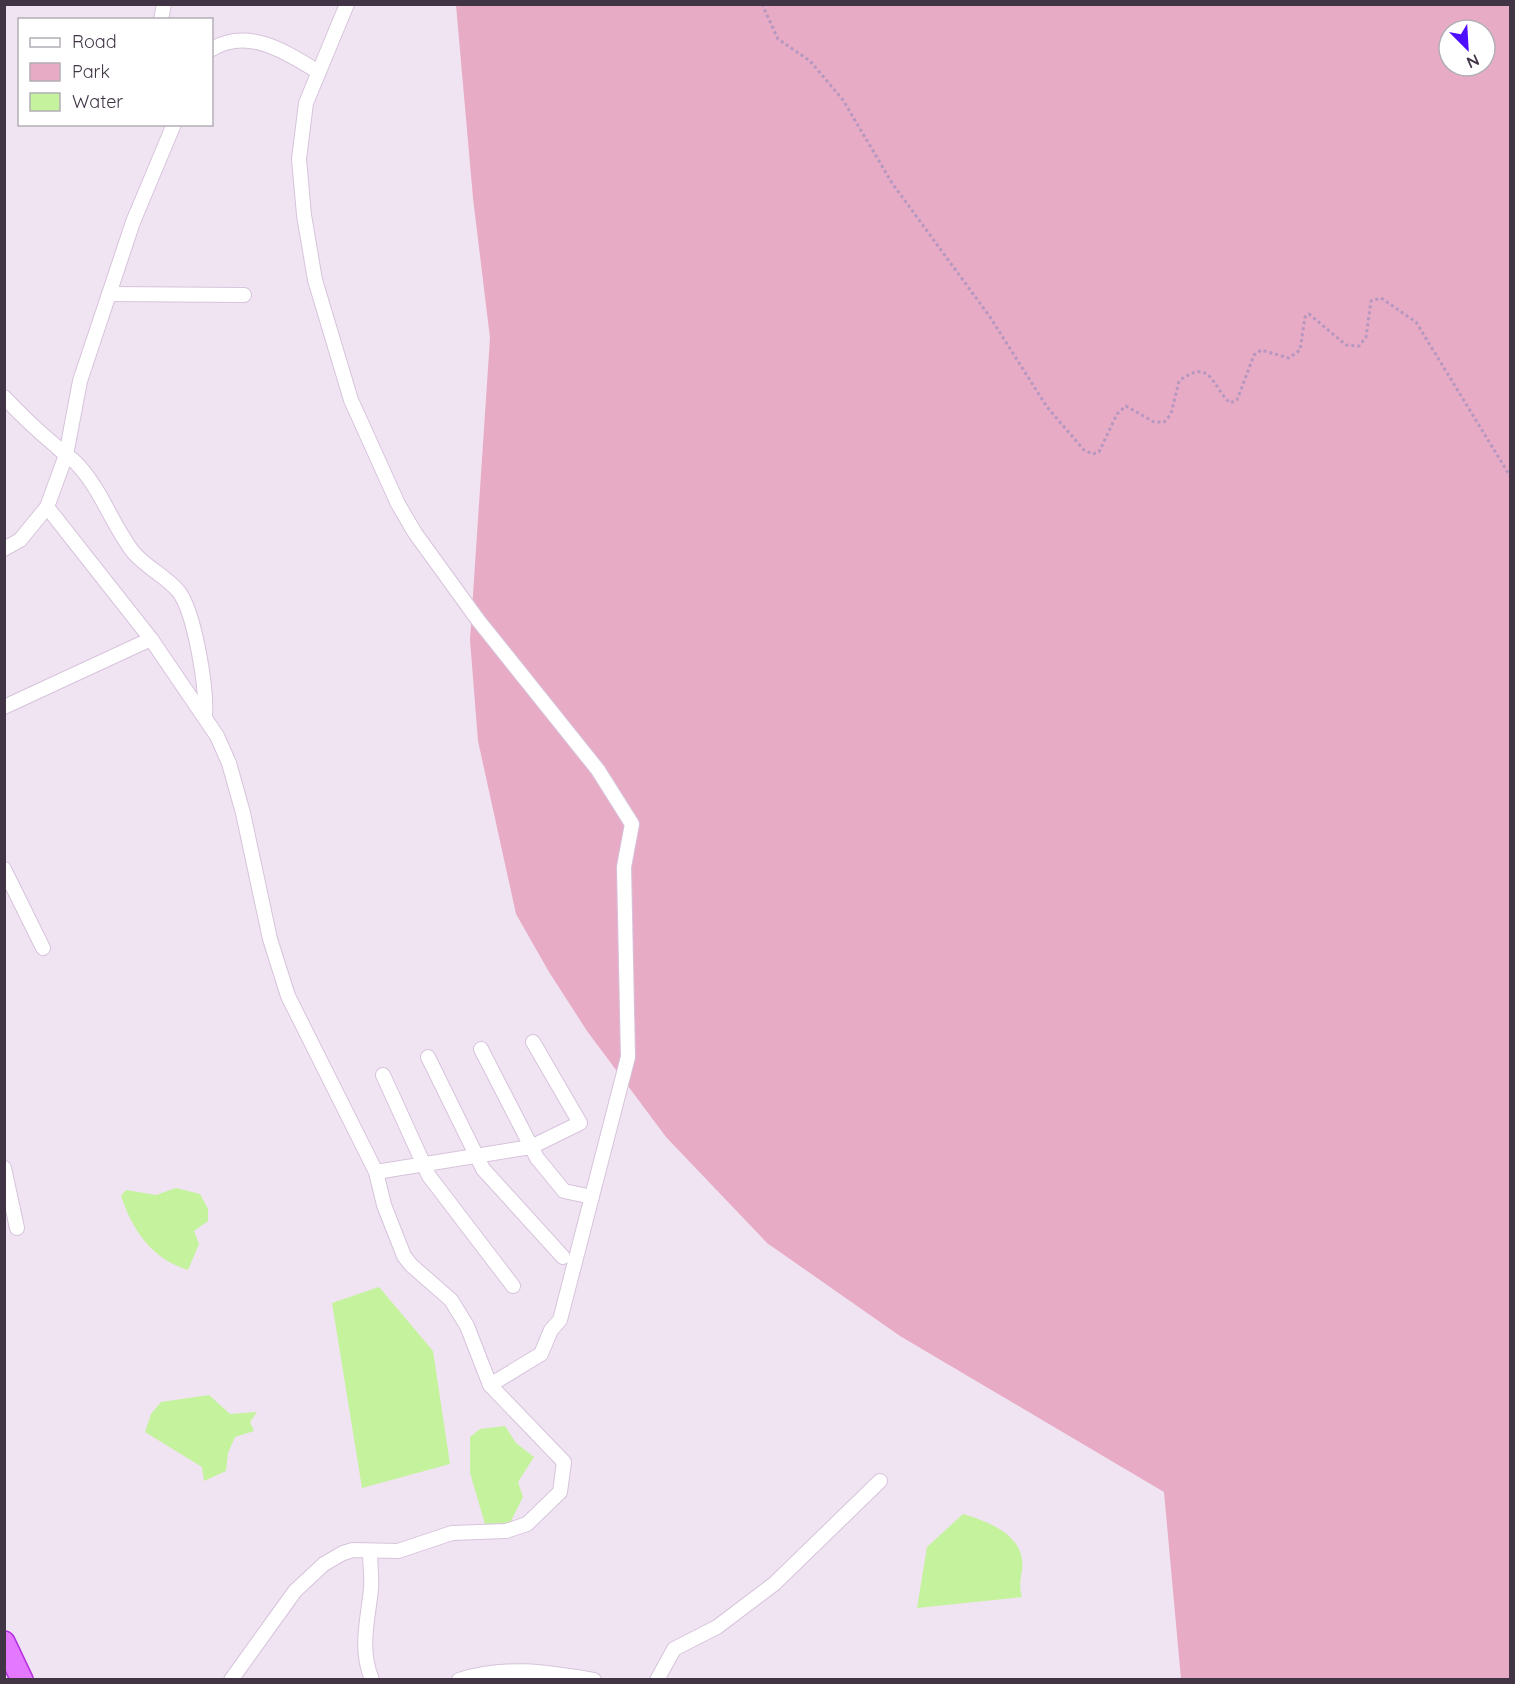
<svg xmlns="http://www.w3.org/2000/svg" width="1515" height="1684" font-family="Quicksand,sans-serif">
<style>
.green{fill:#e8abc5;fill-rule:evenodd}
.water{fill:#c5f29d}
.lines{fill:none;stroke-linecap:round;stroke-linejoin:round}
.minor-casing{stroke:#d7c3dc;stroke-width:16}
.trunk-casing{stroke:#b42fe1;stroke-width:24}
.path{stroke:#b697c0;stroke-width:3;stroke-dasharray:3 3;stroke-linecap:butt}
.minor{stroke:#fff;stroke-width:14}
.trunk{stroke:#e479ff;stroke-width:21}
</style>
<rect width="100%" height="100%" fill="#f0e4f2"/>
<path class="green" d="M 456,5 L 1510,5 L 1510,1679 L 1181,1679 L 1164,1492 L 900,1336 L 767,1243 L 666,1137 L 587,1031 L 549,972 L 516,914 L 478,741 L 470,640 L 490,338 L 473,198 ZM 1449,30 L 1485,30 L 1485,66 L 1449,66 Z"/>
<g class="water">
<path d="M 176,1188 L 200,1194 L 208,1209 L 208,1221 L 194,1231 L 199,1244 L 188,1270 C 152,1259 133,1231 121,1196 L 126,1190 L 156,1195 Z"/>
<path d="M 379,1287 L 433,1351 L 450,1464 L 362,1488 L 332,1303 Z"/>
<path d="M 209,1395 L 230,1414 L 257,1412 L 250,1422 L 254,1431 L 235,1437 L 228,1453 L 226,1471 L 204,1481 L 202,1467 L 145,1432 L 151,1414 L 161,1402 Z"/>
<path d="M 505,1426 L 516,1443 L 534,1457 L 518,1482 L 523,1497 L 510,1523 L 485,1524 L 470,1473 L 470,1437 L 480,1429 Z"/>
<path d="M 963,1514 C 985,1521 1019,1532 1022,1560 C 1024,1574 1017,1579 1022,1597 L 917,1608 L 927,1547 Z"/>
</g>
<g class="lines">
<defs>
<g id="minor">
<path d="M 347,4 L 306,103 L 299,159 L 304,215 L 315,280 L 351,400 L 398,504 L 415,533 L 478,620 L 598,770 L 632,824 L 624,867 L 628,1057 L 560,1320 L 551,1330 L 541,1354 L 490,1385"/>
<path d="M 161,20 L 164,4"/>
<path d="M 212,49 C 248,27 286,52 317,71"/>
<path d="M 174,124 L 133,222 L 80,381 L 66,455 L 47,507 L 151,639 L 217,736 L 229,763 L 243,813 L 270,939 L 288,996 L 376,1172 L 384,1205 L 404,1256 L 411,1265 L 451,1300 L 467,1326 L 490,1385 L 564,1462 L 560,1492 L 527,1524 L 506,1531 L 452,1533 L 398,1551 L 353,1550 L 343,1553 L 324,1564 L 295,1591 L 231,1680"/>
<path d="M 109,294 L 244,295"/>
<path d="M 4,397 C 21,415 38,431 57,447 C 63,453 72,458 78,465 C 102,491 112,525 134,553 C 147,568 167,577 179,592 C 195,614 207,688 205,716"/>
<path d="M 4,549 L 20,540 L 47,507"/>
<path d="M 4,707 L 151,639"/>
<path d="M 4,869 L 43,948"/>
<path d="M 481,1049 L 537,1158 L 564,1191 L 592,1197"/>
<path d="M 428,1057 L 483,1169 L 563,1257"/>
<path d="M 383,1075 L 429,1176 L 513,1286"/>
<path d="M 4,1168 L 17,1228"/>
<path d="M 376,1172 L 531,1147 L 580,1123 L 533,1042"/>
<path d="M 370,1551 C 370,1564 372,1577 371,1589 C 368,1620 359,1648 372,1680"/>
<path d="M 459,1680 C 506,1665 546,1672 594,1680"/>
<path d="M 657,1680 L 674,1649 L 717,1627 L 774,1584 L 880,1481"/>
</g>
<path id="trunk" d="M 4,1642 L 22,1680"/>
</defs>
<use href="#minor" class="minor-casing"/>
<use href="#trunk" class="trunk-casing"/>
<path class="path" d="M 762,4 L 778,39 L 810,61 L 843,100 L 892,183 L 990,317 L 1047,407 L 1084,450 L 1093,454 L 1099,452 L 1117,414 L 1126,406 L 1154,422 L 1164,422 L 1171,414 L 1179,381 C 1211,357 1211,385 1230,403 L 1237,400 L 1254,355 L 1261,350 L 1289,358 L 1300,350 L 1305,317 L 1309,314 L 1346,345 L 1359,346 L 1366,337 L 1371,301 L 1381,298 L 1416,322 L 1510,476"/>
<use href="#minor" class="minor"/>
<use href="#trunk" class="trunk"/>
</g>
<rect width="1515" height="1684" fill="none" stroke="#403445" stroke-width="12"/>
<rect x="18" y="18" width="195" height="108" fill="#ffffff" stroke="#b3aeb5" stroke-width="1.5"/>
<rect x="30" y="38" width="30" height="9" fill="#ffffff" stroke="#b3aeb5" stroke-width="1.5"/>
<text x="72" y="48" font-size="18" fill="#403445">Road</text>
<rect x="30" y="63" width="30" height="18" fill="#e8abc5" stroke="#b3aeb5" stroke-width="1.5"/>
<text x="72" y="78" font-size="18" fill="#403445">Park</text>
<rect x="30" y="93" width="30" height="18" fill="#c5f29d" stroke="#b3aeb5" stroke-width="1.5"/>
<text x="72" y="108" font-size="18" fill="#403445">Water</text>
<g transform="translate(1467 48) rotate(156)"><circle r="28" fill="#ffffff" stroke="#b3aeb5" stroke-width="1.5"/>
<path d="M0-4.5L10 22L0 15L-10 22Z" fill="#4e0eff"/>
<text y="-9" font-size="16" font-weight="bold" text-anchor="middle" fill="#403445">N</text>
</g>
</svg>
